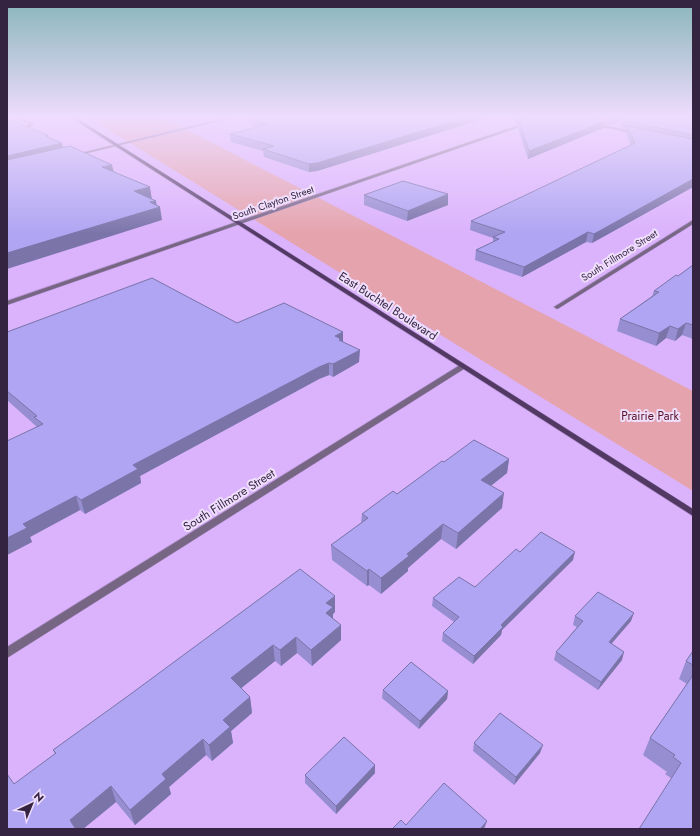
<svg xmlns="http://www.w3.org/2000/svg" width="700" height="836" font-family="Jost,sans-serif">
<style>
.green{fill:#e5a4ad}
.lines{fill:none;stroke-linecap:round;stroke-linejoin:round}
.minor-casing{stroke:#b693d3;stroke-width:1}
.secondary-casing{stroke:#b693d3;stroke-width:1}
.minor{fill:#766684;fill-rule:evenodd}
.secondary{fill:#513963;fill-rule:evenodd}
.wall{fill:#968ed0}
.shaded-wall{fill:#7a74a9}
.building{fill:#afa5f2;stroke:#7a74a9}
.labels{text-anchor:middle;stroke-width:4;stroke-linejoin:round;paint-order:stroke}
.far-street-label{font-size:10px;fill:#352441;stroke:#efdffd}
.street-label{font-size:12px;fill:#352441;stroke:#efdffd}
.park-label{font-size:12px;fill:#571124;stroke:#efdffd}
</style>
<rect width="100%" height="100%" fill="#dbb2fc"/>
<path class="green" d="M 88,117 L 162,117 L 693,391 L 693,491 Z"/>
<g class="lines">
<defs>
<g id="minor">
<path d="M 14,117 L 19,117 L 34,124 L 28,128 L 26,128 L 26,126 L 29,124 Z"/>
<path d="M 229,117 L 236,117 L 75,156 L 73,155 Z"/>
<path d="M 542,117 L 548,117 L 7,305 L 7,301 Z"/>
<path d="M 592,123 L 637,132 L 639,133 L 637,134 L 593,125 Z"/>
<path d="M 693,220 L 693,224 L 559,308 L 557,309 L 554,307 Z"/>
<path d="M 460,365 L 463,365 L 467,367 L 7,658 L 7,647 Z"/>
</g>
<path id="secondary" d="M 70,117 L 75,117 L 693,509 L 693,516 Z"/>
</defs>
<use href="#minor" class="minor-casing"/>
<use href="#secondary" class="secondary-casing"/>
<use href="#minor" class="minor"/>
<use href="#secondary" class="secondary"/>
</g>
<g class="wall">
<path d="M 250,117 L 489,117 L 317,171 L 309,172 L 264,157 L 263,151 L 231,142 L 230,134 L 258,127 L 251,125 Z"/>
<path d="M 514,117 L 693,117 L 693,187 L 592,243 L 586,242 L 522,277 L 475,260 L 476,250 L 493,242 L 493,238 L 470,230 L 471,221 L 631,145 L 626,133 L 627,129 L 623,128 L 621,121 L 611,125 L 604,124 L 603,128 L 528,159 L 518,129 L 519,123 L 516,124 Z"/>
<path d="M 364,195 L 448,205 L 407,221 L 364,205 Z"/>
<path d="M 693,265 L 693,339 L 682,335 L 675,341 L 666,338 L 656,346 L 617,331 L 620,319 L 652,296 L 654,291 L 678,276 Z"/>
<path d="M 237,323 L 343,332 L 343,342 L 359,362 L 333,377 L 329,375 L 319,379 L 140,476 L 141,483 L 85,514 L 80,510 L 30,537 L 32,542 L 7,555 L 37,427 L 7,400 L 7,332 Z"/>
<path d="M 509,459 L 507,473 L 491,486 L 502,508 L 456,549 L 441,539 L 408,568 L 408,571 L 381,594 L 369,585 L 367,586 L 332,560 L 331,545 L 361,523 L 362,514 L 397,494 L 444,462 Z"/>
<path d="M 520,552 L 573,560 L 502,630 L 501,635 L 473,664 L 442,641 L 443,633 L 454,622 L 432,606 L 433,598 L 475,587 Z"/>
<path d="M 335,612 L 333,614 L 333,618 L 341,640 L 312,666 L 297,653 L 281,666 L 275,661 L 241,688 L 250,697 L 252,713 L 231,731 L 233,743 L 212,761 L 206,755 L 169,787 L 171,794 L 135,825 L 116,802 L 83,829 L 7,829 L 55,754 L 53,750 Z"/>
<path d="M 575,616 L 631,621 L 611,644 L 622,660 L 598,690 L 554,660 L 556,652 L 577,627 L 573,625 Z"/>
<path d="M 693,651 L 693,829 L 671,778 L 665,774 L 667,772 L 643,755 L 650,738 L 687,684 L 679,679 L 686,661 Z"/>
<path d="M 383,690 L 448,691 L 447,699 L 419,729 L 382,698 Z"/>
<path d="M 474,743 L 540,753 L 514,785 L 473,751 Z"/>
<path d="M 375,765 L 375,773 L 336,814 L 305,783 L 305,775 Z"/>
</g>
<g class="shaded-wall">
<path d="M 467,117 L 489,117 L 317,171 L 309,172 L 309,164 Z"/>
<path d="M 517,117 L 537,117 L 519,122 L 519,123 L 516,124 Z"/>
<path d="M 615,117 L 621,117 L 621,121 L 611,125 L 612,118 Z"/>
<path d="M 605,121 L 603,128 L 528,159 L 529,151 Z"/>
<path d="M 48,135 L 50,146 L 62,143 L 65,155 L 7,168 L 7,156 L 45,136 Z"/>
<path d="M 112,165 L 115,177 L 102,167 Z"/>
<path d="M 693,179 L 693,187 L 592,243 L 594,234 Z"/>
<path d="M 150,187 L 152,200 L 134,191 Z"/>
<path d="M 448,194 L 448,205 L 407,221 L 408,211 Z"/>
<path d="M 156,201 L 157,207 L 160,207 L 162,220 L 7,269 L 7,253 Z"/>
<path d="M 588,232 L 586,242 L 522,277 L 524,267 Z"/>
<path d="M 686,323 L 682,335 L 675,341 L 678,329 Z"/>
<path d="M 670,326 L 666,338 L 656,346 L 659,333 Z"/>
<path d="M 343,332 L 343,344 L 335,336 Z"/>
<path d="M 360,350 L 359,362 L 333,377 L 333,364 Z"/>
<path d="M 329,363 L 329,375 L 319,379 L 140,476 L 141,483 L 85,514 L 81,500 L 133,465 L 319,367 Z"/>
<path d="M 509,459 L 507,473 L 479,495 L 481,480 Z"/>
<path d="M 504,493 L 502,508 L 456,549 L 458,533 Z"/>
<path d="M 76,496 L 80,510 L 30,537 L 32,542 L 7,555 L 7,538 L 23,524 Z"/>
<path d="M 443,524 L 441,539 L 408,568 L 408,571 L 381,594 L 381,578 L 407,554 Z"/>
<path d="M 575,552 L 573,560 L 502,630 L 501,635 L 473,664 L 474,656 L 501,625 Z"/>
<path d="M 369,569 L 369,585 L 367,586 L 367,571 Z"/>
<path d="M 335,596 L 335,612 L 333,614 L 333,623 L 327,628 L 326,603 Z"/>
<path d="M 634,613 L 631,621 L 606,650 L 609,642 Z"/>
<path d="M 341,625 L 341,640 L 312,666 L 311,650 Z"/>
<path d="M 296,637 L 297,653 L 281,666 L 280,650 Z"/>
<path d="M 273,645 L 275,661 L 234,694 L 231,678 Z"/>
<path d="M 624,652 L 622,660 L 598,690 L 601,682 Z"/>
<path d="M 448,691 L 447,699 L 419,729 L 420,721 Z"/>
<path d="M 250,697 L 252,713 L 231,731 L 233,743 L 212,761 L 209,745 L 223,720 Z"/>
<path d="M 203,739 L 206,755 L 169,787 L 171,794 L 135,825 L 130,810 L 162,774 Z"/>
<path d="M 543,745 L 540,753 L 514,785 L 516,777 Z"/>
<path d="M 375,765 L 375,773 L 336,814 L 336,806 Z"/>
<path d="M 111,786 L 116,802 L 83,829 L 74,829 L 70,820 Z"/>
<path d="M 487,821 L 484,829 L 480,829 Z"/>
</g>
<g class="building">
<path d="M 250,117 L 467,117 L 317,163 L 309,164 L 263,149 L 274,146 L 230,134 L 269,124 Z"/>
<path d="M 531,117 L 585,117 L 605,121 L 529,151 L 519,122 Z"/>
<path d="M 623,117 L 693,117 L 693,135 L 625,121 Z"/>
<path d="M 7,119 L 48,135 L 45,136 L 62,143 L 7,156 Z"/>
<path d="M 627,126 L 693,139 L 693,179 L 594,234 L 588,232 L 524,267 L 476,250 L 499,239 L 493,237 L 505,232 L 471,221 L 635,143 Z"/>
<path d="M 70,146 L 112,165 L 102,167 L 150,187 L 134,191 L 156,201 L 150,202 L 160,207 L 7,253 L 7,160 Z"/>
<path d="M 403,181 L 448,194 L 408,211 L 364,195 Z"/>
<path d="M 693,265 L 693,325 L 686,323 L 678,329 L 670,326 L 659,333 L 620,319 L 659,292 L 654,291 L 676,275 L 678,276 Z"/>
<path d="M 152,278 L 237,323 L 284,303 L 343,332 L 335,336 L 341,339 L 339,340 L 360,350 L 333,364 L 329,363 L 319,367 L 133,465 L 138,469 L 81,500 L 76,496 L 23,524 L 27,528 L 7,538 L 7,441 L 43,424 L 34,417 L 37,416 L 7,391 L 7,332 Z"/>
<path d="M 474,440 L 509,459 L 481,480 L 504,493 L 458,533 L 443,524 L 407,554 L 409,556 L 381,578 L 369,569 L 367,571 L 331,545 L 368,518 L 362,514 L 393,491 L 397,494 L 442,461 L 444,462 Z"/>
<path d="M 541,532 L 575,552 L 501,625 L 503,627 L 474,656 L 443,633 L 459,617 L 433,598 L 459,577 L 475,587 L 516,549 L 520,552 Z"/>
<path d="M 300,569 L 335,596 L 326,603 L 333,607 L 326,613 L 341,625 L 311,650 L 296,637 L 280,650 L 273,645 L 231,678 L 250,697 L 223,720 L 230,727 L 209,745 L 203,739 L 162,774 L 166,779 L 130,810 L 111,786 L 70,820 L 75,828 L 74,829 L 7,829 L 7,774 L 14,784 L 56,753 L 53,750 L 128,696 Z"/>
<path d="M 598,592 L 634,613 L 609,642 L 624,652 L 601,682 L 556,652 L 583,621 L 575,616 Z"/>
<path d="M 693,651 L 693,665 L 686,661 Z"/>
<path d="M 411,662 L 448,691 L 420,721 L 383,690 Z"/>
<path d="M 693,675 L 693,829 L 639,829 L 681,763 L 673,757 L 675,755 L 650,738 Z"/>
<path d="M 500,713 L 543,745 L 516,777 L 474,743 Z"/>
<path d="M 344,737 L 375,765 L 336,806 L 305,775 Z"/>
<path d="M 444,783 L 487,821 L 480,829 L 392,829 L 401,820 L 406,825 Z"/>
</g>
<linearGradient id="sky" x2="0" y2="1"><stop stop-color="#89b6bb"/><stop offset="0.5" stop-color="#efdcfe"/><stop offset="1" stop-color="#efdcfe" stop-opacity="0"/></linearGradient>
<rect width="700" height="234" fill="url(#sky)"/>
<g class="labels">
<g class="far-street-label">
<text transform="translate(273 202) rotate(-19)" y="4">South Clayton Street</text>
<text transform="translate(619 255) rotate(-32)" y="4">South Fillmore Street</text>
</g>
<g class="street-label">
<text transform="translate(388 306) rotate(33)" y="4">East Buchtel Boulevard</text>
<text transform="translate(229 500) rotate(-32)" y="4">South Fillmore Street</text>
</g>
<g class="park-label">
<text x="650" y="420">Prairie Park</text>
</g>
</g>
<rect width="700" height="836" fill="none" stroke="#352441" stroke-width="16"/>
<g transform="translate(32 804) rotate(44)" stroke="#efdffd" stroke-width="3" paint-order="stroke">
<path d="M0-3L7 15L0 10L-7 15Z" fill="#352441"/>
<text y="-6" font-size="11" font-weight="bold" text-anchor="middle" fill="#352441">N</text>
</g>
</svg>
